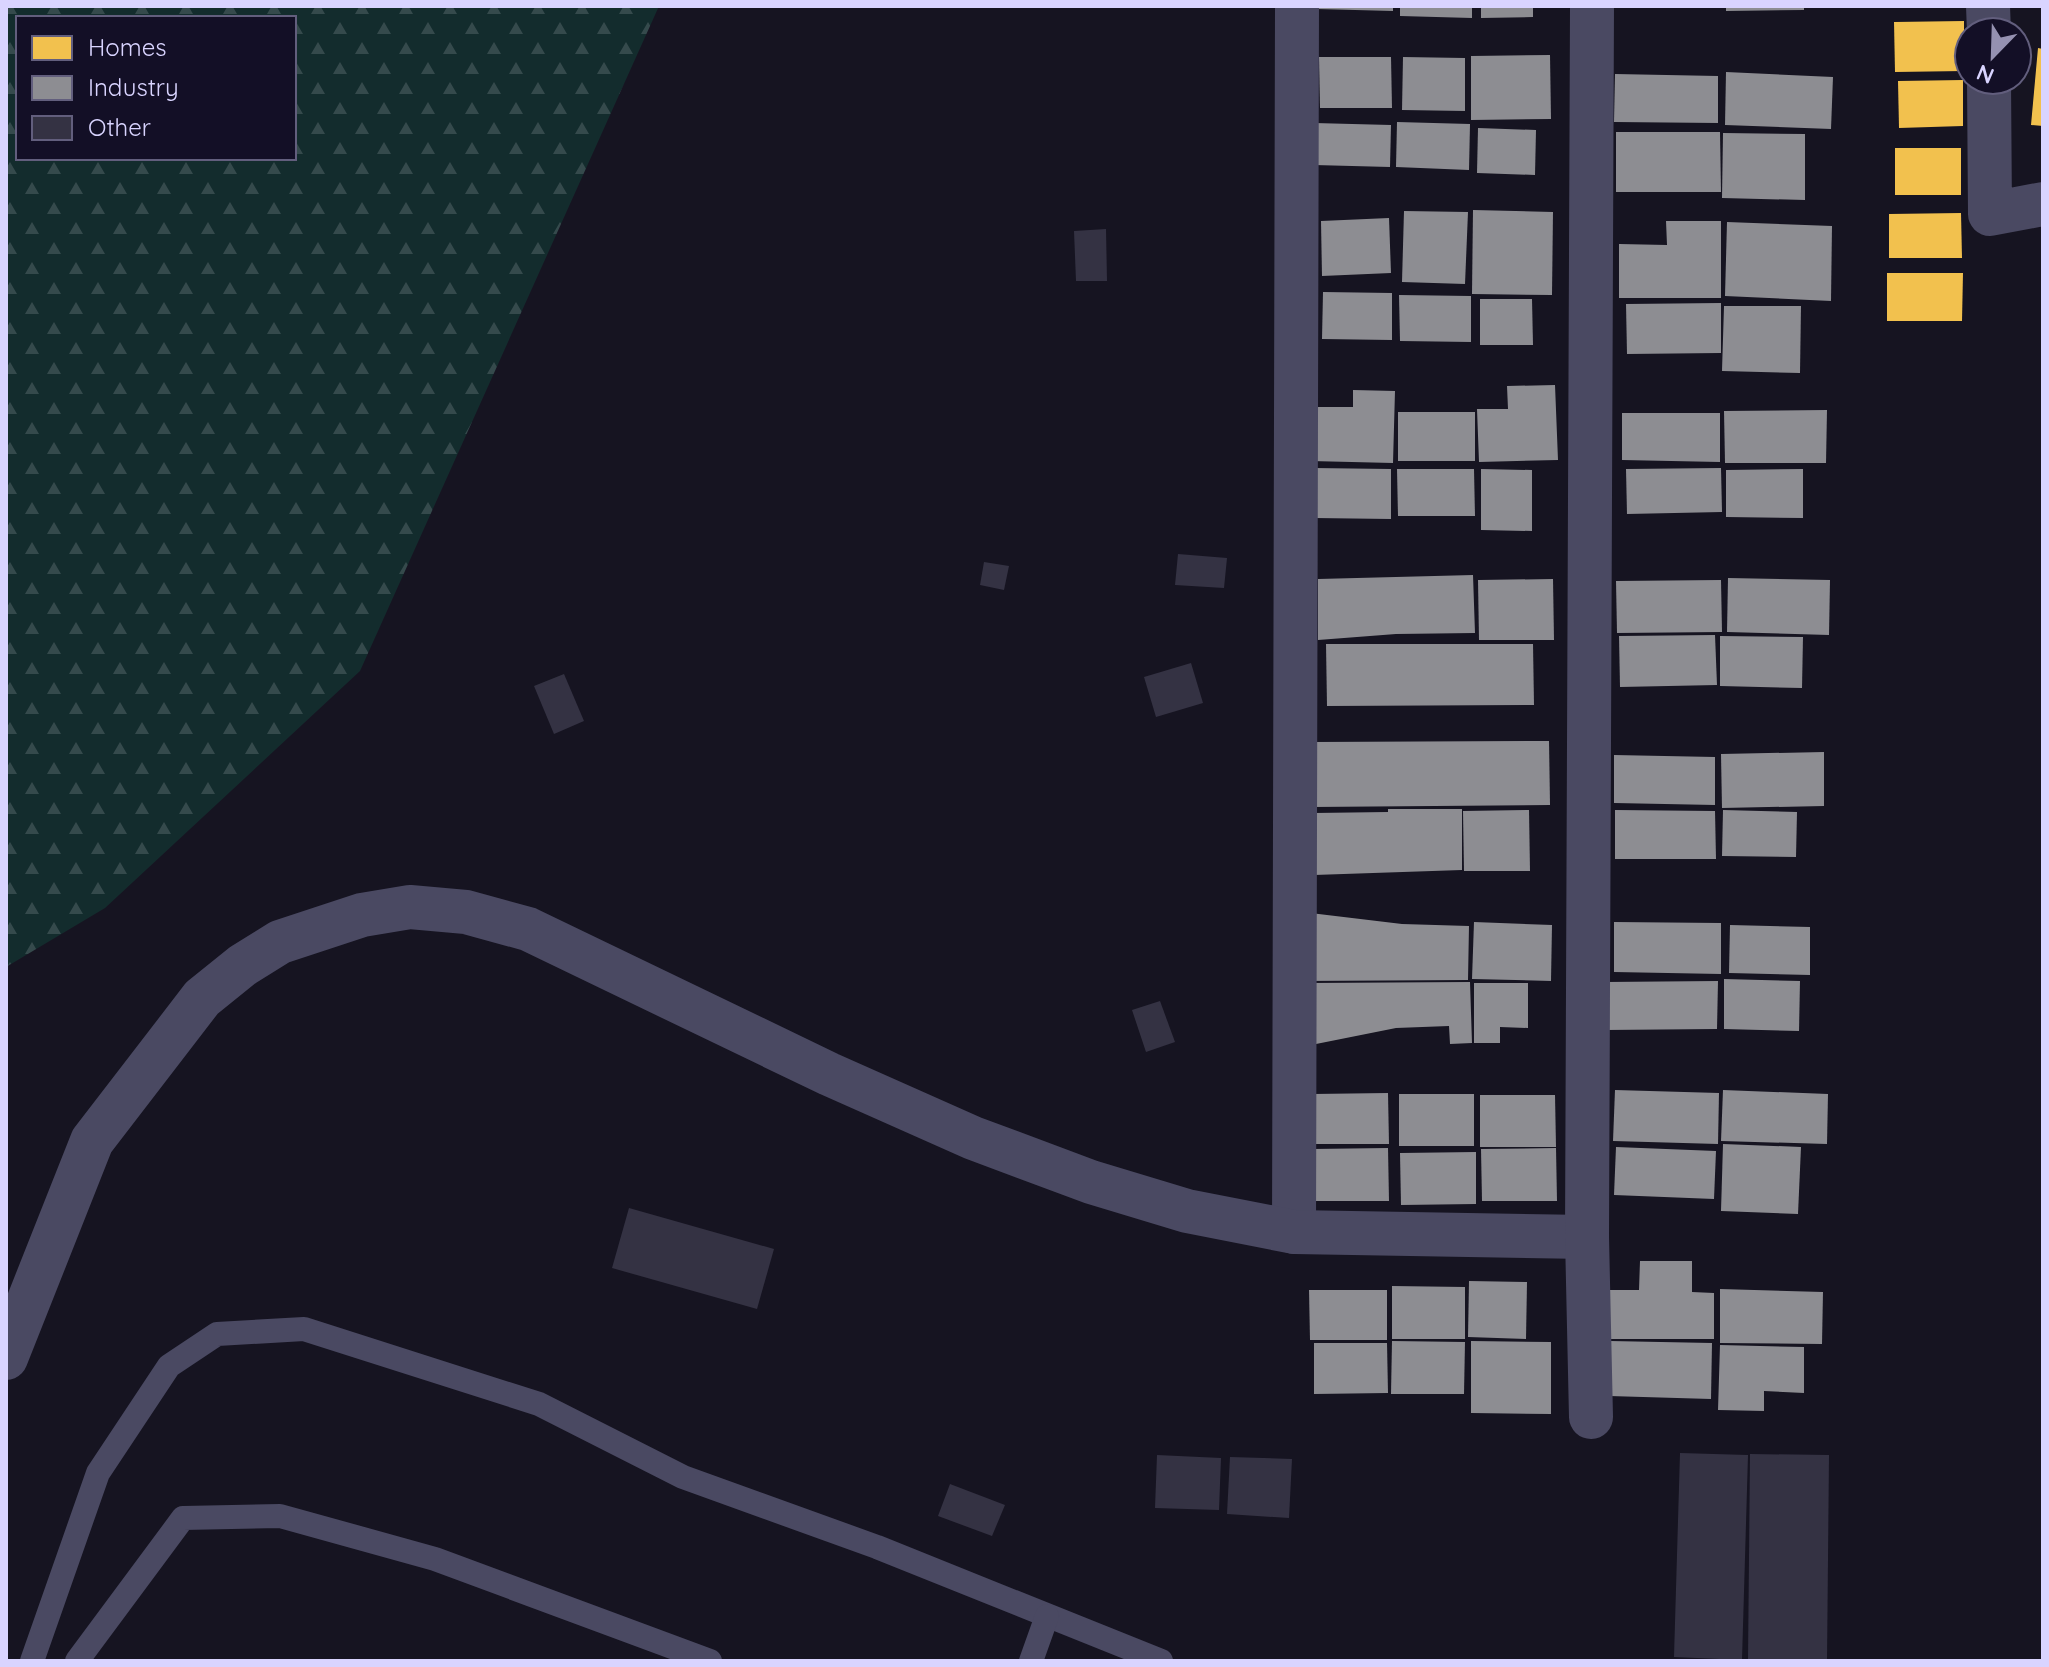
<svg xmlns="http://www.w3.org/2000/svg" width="2049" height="1667" font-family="Quicksand,sans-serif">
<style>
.forest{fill:url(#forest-firs);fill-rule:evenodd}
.homes{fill:#f2c14e}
.industry{fill:#8d8d92}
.building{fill:#343243}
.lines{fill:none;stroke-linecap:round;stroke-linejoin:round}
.lane{stroke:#4a4962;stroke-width:24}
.street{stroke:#4a4962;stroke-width:44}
</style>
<defs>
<pattern id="forest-firs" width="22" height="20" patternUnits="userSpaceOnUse" patternTransform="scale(2)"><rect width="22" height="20" fill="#132c2d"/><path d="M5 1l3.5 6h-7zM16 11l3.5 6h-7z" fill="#354a4c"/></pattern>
</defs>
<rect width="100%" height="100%" fill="#161421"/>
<path class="forest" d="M 6,6 L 659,6 L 360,671 L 105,908 L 6,967 ZM 18,18 L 294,18 L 294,158 L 18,158 Z"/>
<g class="homes">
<path d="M 1964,21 L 1964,71 L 1895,72 L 1894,22 Z"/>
<path d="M 2038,48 L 2043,49 L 2043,126 L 2031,125 Z"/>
<path d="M 1963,80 L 1963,126 L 1899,128 L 1898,81 Z"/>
<rect x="1895" y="148" width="66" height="47"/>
<path d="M 1961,213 L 1962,258 L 1889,258 L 1889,214 Z"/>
<path d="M 1887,273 L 1963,273 L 1962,321 L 1887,321 Z"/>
</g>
<g class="industry">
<path d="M 1317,6 L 1393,6 L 1393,11 L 1317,9 Z"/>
<path d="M 1400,6 L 1472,6 L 1472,18 L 1400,16 Z"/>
<path d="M 1481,6 L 1533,6 L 1533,17 L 1481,18 Z"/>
<path d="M 1726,6 L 1804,6 L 1804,10 L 1726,11 Z"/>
<path d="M 1550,55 L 1551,119 L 1471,120 L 1471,56 Z"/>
<path d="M 1319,57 L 1391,57 L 1392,108 L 1320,108 Z"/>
<path d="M 1403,57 L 1465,58 L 1465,111 L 1402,110 Z"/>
<path d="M 1726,72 L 1833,77 L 1831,129 L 1725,125 Z"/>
<path d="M 1615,74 L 1718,76 L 1718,123 L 1614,122 Z"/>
<path d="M 1397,122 L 1470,124 L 1469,170 L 1396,167 Z"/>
<path d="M 1314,123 L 1391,125 L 1390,167 L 1314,165 Z"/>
<path d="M 1478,128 L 1536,130 L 1535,175 L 1477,173 Z"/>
<path d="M 1616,132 L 1720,132 L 1721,192 L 1616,192 Z"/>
<path d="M 1723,133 L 1805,134 L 1805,200 L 1722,198 Z"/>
<path d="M 1473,210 L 1553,212 L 1552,295 L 1472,294 Z"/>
<path d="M 1404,211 L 1468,212 L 1465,284 L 1402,282 Z"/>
<path d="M 1389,218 L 1391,273 L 1322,276 L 1321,221 Z"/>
<path d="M 1666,221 L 1721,221 L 1721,298 L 1619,298 L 1619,244 L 1667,245 Z"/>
<path d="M 1727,222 L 1832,226 L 1831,301 L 1725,296 Z"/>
<path d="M 1323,292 L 1392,293 L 1392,340 L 1322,339 Z"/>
<path d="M 1399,295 L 1471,296 L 1471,342 L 1400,341 Z"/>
<path d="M 1480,299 L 1532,299 L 1533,345 L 1480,345 Z"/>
<path d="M 1721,303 L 1721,353 L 1627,354 L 1626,304 Z"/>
<path d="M 1724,306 L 1801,306 L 1800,373 L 1722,371 Z"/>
<path d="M 1555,385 L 1558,460 L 1479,462 L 1477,409 L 1508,409 L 1507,386 Z"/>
<path d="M 1353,390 L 1395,391 L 1393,463 L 1310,461 L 1311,407 L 1353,407 Z"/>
<path d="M 1827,410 L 1826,463 L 1725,463 L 1724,411 Z"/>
<rect x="1398" y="412" width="77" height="49"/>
<path d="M 1622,413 L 1720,413 L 1720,462 L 1622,460 Z"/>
<path d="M 1313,468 L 1391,469 L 1391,519 L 1314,518 Z"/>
<path d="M 1721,468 L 1722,512 L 1627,514 L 1626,469 Z"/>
<path d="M 1397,469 L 1474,469 L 1475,516 L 1398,516 Z"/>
<path d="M 1481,469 L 1532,470 L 1532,531 L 1481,530 Z"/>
<path d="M 1803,469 L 1803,518 L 1726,517 L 1726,470 Z"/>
<path d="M 1473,575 L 1475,633 L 1396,634 L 1318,640 L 1318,579 Z"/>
<path d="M 1728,578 L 1830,580 L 1829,635 L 1727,632 Z"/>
<path d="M 1553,579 L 1554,640 L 1479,640 L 1478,580 Z"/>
<path d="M 1721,580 L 1722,632 L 1617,633 L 1616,581 Z"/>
<path d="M 1715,635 L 1717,685 L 1620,687 L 1619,636 Z"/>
<path d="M 1720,636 L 1803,637 L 1802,688 L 1720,686 Z"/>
<path d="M 1326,644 L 1533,644 L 1534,705 L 1327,706 Z"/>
<path d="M 1549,741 L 1550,805 L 1312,807 L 1312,742 Z"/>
<path d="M 1824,752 L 1824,806 L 1722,808 L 1721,754 Z"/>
<path d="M 1614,755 L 1715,757 L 1715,805 L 1614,803 Z"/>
<path d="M 1388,809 L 1462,809 L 1462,870 L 1314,875 L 1314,813 L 1388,812 Z"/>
<path d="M 1529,810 L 1530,871 L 1464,871 L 1463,811 Z"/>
<path d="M 1615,810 L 1715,811 L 1716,859 L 1615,859 Z"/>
<path d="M 1723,810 L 1797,812 L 1796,857 L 1722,856 Z"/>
<path d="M 1302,912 L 1402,924 L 1469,926 L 1468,980 L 1302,981 Z"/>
<path d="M 1474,922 L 1552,925 L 1551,981 L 1472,979 Z"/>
<path d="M 1614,922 L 1721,923 L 1721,974 L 1614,972 Z"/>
<path d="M 1730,925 L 1810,927 L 1810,975 L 1729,973 Z"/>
<path d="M 1724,979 L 1800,981 L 1799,1031 L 1724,1029 Z"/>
<path d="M 1718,981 L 1717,1029 L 1605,1030 L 1605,982 Z"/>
<path d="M 1470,982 L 1472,1043 L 1450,1044 L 1449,1026 L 1396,1028 L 1311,1045 L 1310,983 Z"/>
<path d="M 1474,983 L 1528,983 L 1528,1028 L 1500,1027 L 1500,1043 L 1474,1043 Z"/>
<path d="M 1615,1090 L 1719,1093 L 1718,1144 L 1613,1141 Z"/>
<path d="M 1723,1090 L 1828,1094 L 1827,1144 L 1721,1141 Z"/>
<path d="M 1388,1093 L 1389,1144 L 1313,1144 L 1313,1094 Z"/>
<rect x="1399" y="1094" width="75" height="52"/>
<path d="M 1480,1095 L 1555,1095 L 1556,1147 L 1480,1147 Z"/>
<path d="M 1723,1144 L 1801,1147 L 1798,1214 L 1721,1211 Z"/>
<path d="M 1616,1147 L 1716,1151 L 1714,1199 L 1614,1195 Z"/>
<path d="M 1388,1148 L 1389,1201 L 1313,1201 L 1312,1149 Z"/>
<path d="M 1556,1148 L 1557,1201 L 1482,1201 L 1481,1149 Z"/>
<path d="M 1476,1152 L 1476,1204 L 1401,1205 L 1400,1153 Z"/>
<path d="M 1640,1261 L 1692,1261 L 1692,1292 L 1714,1293 L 1714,1339 L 1610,1339 L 1610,1290 L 1639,1290 Z"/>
<path d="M 1469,1281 L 1527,1282 L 1526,1339 L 1468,1337 Z"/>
<path d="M 1392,1286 L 1465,1287 L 1465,1339 L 1392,1339 Z"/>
<path d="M 1720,1289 L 1823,1292 L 1822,1344 L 1720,1343 Z"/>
<path d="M 1309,1290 L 1387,1290 L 1387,1340 L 1310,1340 Z"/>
<path d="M 1392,1341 L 1465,1342 L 1464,1394 L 1391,1394 Z"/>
<path d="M 1471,1341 L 1551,1342 L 1551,1414 L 1471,1413 Z"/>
<path d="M 1610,1341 L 1712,1343 L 1711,1399 L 1609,1396 Z"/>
<path d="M 1314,1343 L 1387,1343 L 1388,1393 L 1314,1394 Z"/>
<path d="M 1720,1345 L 1804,1347 L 1804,1393 L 1764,1391 L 1764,1411 L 1718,1410 Z"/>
</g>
<g class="building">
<path d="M 1106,229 L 1107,281 L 1076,281 L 1074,231 Z"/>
<path d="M 1178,554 L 1227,558 L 1224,588 L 1175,585 Z"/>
<path d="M 984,562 L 1009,566 L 1004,590 L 980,585 Z"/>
<path d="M 1191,663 L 1203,703 L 1156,717 L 1144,677 Z"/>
<path d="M 564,674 L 584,721 L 554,734 L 534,686 Z"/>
<path d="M 1160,1001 L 1175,1042 L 1146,1052 L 1132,1010 Z"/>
<path d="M 629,1208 L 774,1249 L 757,1309 L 612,1268 Z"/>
<path d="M 1680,1453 L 1748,1455 L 1742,1660 L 1674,1657 Z"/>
<path d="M 1750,1454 L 1829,1455 L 1827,1661 L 1748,1661 Z"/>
<path d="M 1157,1455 L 1221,1458 L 1219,1510 L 1155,1508 Z"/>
<path d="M 1230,1457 L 1292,1459 L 1289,1518 L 1227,1514 Z"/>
<path d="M 950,1484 L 1005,1505 L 992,1536 L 938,1516 Z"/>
</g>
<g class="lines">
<g class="lane">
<path d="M 32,1661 L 98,1473 L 169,1366 L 217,1334 L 304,1329 L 539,1404 L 683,1477 L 877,1547 L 1161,1661"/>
<path d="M 77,1661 L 183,1518 L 280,1516 L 435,1559 L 710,1661"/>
<path d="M 1031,1661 L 1047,1616"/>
</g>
<g class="street">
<path d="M 1988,6 L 1989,32"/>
<path d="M 1989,80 L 1990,214 L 2043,204"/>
<path d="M 1294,1232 L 1297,6"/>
<path d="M 6,1358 L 92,1141 L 202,998 L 243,965 L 280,942 L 362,915 L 410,907 L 466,912 L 528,929 L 829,1074 L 973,1138 L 1091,1182 L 1187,1211 L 1294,1232 L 1587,1237"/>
<path d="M 1591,1417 L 1587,1237 L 1592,6"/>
</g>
</g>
<rect width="2049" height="1667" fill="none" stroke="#d9d4ff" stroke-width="16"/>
<rect x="16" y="16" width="280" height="144" fill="#130f26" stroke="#625e7d" stroke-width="2"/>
<rect x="32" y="36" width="40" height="24" fill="#f2c14e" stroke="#625e7d" stroke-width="2"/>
<text x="88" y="56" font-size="24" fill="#d9d4ff">Homes</text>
<rect x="32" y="76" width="40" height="24" fill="#8d8d92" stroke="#625e7d" stroke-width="2"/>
<text x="88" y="96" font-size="24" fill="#d9d4ff">Industry</text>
<rect x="32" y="116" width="40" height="24" fill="#343243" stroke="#625e7d" stroke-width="2"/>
<text x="88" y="136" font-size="24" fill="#d9d4ff">Other</text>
<g transform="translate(1993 56) rotate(203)"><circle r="38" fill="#130f26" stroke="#625e7d" stroke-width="2"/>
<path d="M0-6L14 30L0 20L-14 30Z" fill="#9591b1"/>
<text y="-12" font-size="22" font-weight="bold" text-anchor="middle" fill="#d9d4ff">N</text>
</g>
</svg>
